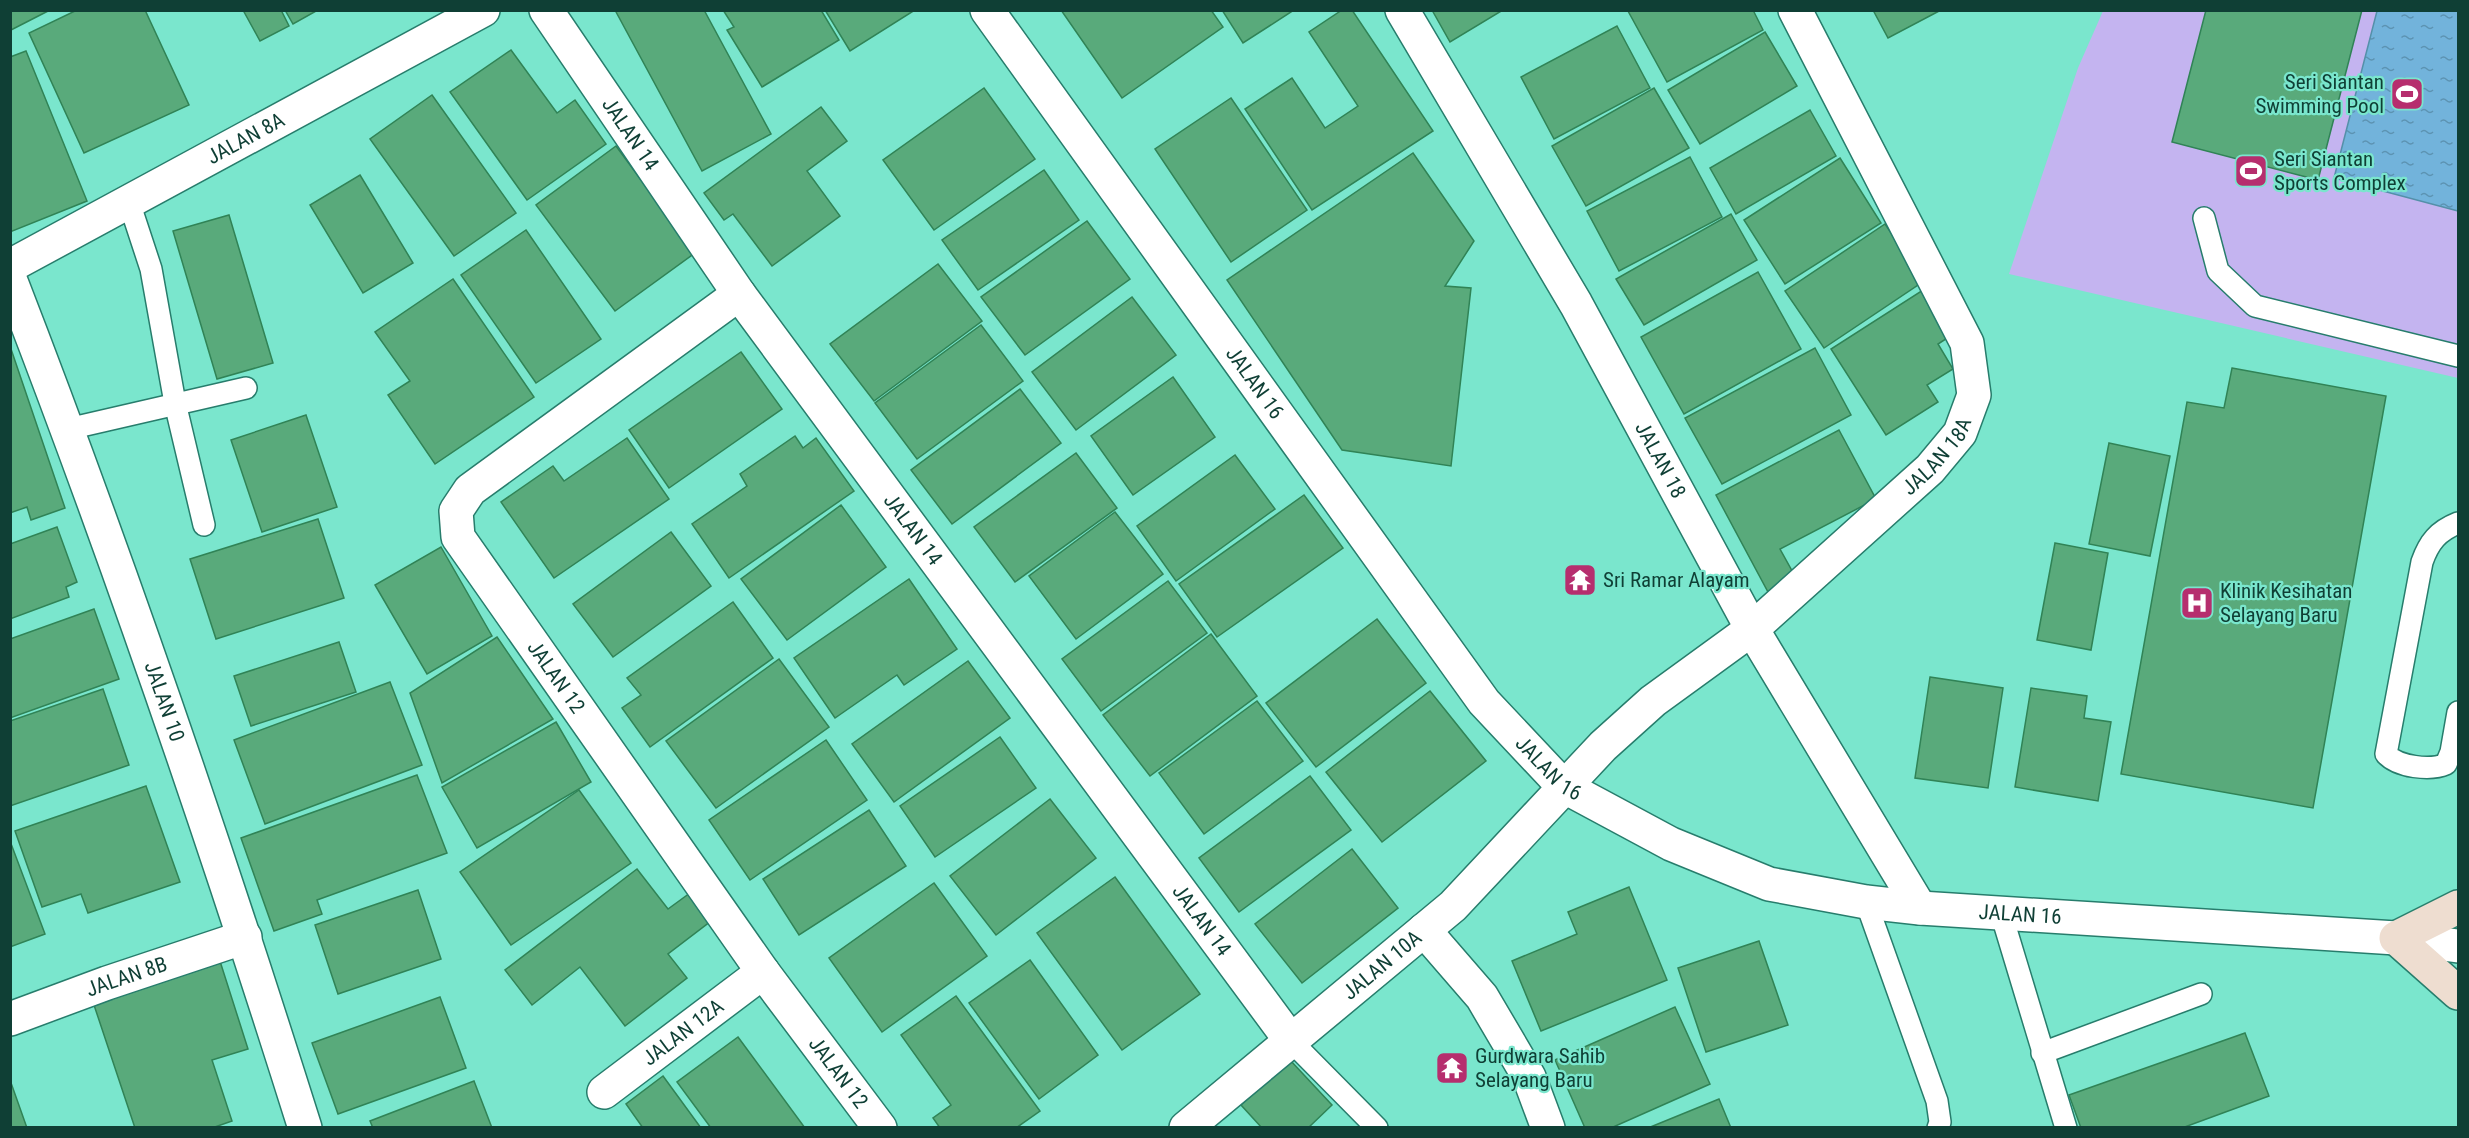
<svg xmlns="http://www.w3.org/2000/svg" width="2469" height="1138" font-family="'Roboto Condensed',sans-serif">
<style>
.pitch{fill:#c4b4f0}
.water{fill:url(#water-ripples);stroke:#5490a9;stroke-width:1.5}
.building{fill:#59aa7b;stroke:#308356;stroke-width:1.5}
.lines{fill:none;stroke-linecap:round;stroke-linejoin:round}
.service-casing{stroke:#277d6c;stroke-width:24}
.minor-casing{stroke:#277d6c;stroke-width:36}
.secondary-casing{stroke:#277d6c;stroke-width:36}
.service{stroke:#fff;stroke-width:21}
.minor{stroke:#fff;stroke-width:33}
.secondary{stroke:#eeddd0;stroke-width:33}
.labels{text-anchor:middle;stroke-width:4.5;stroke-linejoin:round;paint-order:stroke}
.poi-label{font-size:21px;fill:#0f3f35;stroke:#7ae6cd;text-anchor:start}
.street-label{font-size:21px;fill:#0f3f35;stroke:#7ae6cd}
</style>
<defs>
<pattern id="water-ripples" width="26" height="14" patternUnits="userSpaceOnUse" patternTransform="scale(1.5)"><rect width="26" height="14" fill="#72b3db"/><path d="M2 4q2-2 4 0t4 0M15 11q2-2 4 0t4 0" fill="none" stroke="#5c93b2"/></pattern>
</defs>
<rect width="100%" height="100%" fill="#7ae6cd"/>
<path class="pitch" d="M 2103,11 L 2458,11 L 2458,378 L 2009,274 L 2078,68 Z"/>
<path class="water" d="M 2377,11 L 2458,11 L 2458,211 L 2334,178 Z"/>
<g class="building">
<path d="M 10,10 L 50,10 L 11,30 Z"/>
<path d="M 77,10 L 145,10 L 189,105 L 84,153 L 29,33 Z"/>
<path d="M 243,10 L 281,10 L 289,26 L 260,41 Z"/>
<path d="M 285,10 L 318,10 L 293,24 Z"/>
<path d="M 615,10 L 704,10 L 771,134 L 702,171 Z"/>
<path d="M 723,10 L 821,10 L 839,40 L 762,87 L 727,30 L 734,27 Z"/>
<path d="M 825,10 L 915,10 L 850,51 Z"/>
<path d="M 1061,10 L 1211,10 L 1223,27 L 1122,98 Z"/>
<path d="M 1222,10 L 1294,10 L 1243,43 Z"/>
<path d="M 1342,10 L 1352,10 L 1433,131 L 1312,210 L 1245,109 L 1292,78 L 1325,128 L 1358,106 L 1309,32 Z"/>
<path d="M 1432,10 L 1503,10 L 1450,42 Z"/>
<path d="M 1753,10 L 1763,30 L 1667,82 L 1628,11 Z"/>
<path d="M 1873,10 L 1941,10 L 1888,38 Z"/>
<path d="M 2206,10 L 2362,10 L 2318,180 L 2172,142 Z"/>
<path d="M 1617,26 L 1650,88 L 1554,139 L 1521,77 Z"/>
<path d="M 1765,32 L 1797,86 L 1700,144 L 1668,90 Z"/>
<path d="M 511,50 L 557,113 L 575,100 L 606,144 L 527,200 L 450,92 Z"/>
<path d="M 26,51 L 87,201 L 10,232 L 10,57 Z"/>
<path d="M 984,88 L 1035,159 L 934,230 L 883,160 Z"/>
<path d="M 1654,88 L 1689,148 L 1586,206 L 1552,146 Z"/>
<path d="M 432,95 L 516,213 L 454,256 L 370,139 Z"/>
<path d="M 1231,98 L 1307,210 L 1231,262 L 1155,149 Z"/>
<path d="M 821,107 L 847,141 L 807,171 L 840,216 L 772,266 L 733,214 L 724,220 L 704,193 Z"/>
<path d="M 1810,110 L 1836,156 L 1736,214 L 1710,168 Z"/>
<path d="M 616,146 L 695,253 L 615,311 L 536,205 Z"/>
<path d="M 1413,153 L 1474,241 L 1445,286 L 1471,288 L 1451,466 L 1342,450 L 1227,280 Z"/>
<path d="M 1690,157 L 1722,217 L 1619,271 L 1587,211 Z"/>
<path d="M 1840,158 L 1881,223 L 1785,284 L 1744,220 Z"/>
<path d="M 1044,170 L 1079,220 L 978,290 L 942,240 Z"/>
<path d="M 360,175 L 413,263 L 363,293 L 310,205 Z"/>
<path d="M 1731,214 L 1757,260 L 1644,325 L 1616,279 Z"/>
<path d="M 229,215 L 273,363 L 217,379 L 173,231 Z"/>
<path d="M 1087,221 L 1130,279 L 1025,355 L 981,297 Z"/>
<path d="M 1885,224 L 1924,281 L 1824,348 L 1785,291 Z"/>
<path d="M 526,230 L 601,339 L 536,383 L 461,275 Z"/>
<path d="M 938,264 L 982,321 L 874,401 L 830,344 Z"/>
<path d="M 1758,272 L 1801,349 L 1684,414 L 1641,337 Z"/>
<path d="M 453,279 L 534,397 L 435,464 L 388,395 L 410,381 L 375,332 Z"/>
<path d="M 1923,290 L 1952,335 L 1938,344 L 1953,369 L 1927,385 L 1938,402 L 1886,435 L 1831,349 Z"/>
<path d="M 1132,297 L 1176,355 L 1076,430 L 1032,372 Z"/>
<path d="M 981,325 L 1023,381 L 917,459 L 875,403 Z"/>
<path d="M 10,346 L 65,508 L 31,520 L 27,507 L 10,513 Z"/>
<path d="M 1815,348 L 1851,415 L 1722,484 L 1685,418 Z"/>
<path d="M 741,352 L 782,409 L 669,488 L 629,430 Z"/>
<path d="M 2232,368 L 2386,396 L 2313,808 L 2121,774 L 2187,402 L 2224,408 Z"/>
<path d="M 1173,377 L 1215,437 L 1133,495 L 1091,436 Z"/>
<path d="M 1020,389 L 1061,443 L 952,524 L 911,470 Z"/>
<path d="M 306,415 L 337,507 L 262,532 L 231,440 Z"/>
<path d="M 1839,430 L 1876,499 L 1780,549 L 1796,578 L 1768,592 L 1716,495 Z"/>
<path d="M 795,436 L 803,448 L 816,438 L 854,491 L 729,578 L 692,524 L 747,486 L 740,474 Z"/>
<path d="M 627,438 L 669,499 L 554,578 L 501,502 L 553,466 L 564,481 Z"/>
<path d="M 2109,443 L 2170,456 L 2150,556 L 2089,544 Z"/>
<path d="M 1076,453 L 1117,508 L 1015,582 L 974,527 Z"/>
<path d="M 1235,455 L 1275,509 L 1176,581 L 1137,526 Z"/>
<path d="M 1304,495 L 1343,548 L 1217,637 L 1179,584 Z"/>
<path d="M 841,505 L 886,567 L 787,640 L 741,579 Z"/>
<path d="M 1115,512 L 1163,574 L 1076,639 L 1029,576 Z"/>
<path d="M 318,519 L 344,598 L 216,639 L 190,559 Z"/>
<path d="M 57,527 L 77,582 L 66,587 L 69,597 L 10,619 L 10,544 Z"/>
<path d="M 671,532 L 711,586 L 613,657 L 573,604 Z"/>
<path d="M 2055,543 L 2108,553 L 2091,650 L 2037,640 Z"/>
<path d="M 441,547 L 492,636 L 427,674 L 375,585 Z"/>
<path d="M 909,579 L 957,649 L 904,685 L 897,675 L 835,718 L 794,658 Z"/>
<path d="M 1168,581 L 1207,633 L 1101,711 L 1062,659 Z"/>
<path d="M 733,602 L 773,658 L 650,747 L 622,708 L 641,695 L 627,678 Z"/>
<path d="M 94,609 L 119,679 L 10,718 L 10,639 Z"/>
<path d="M 1377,619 L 1426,683 L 1316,767 L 1266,703 Z"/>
<path d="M 1211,634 L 1257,696 L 1150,776 L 1103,715 Z"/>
<path d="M 497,637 L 553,719 L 442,783 L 410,693 Z"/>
<path d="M 339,642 L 356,692 L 251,726 L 234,676 Z"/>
<path d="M 779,659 L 829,727 L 716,808 L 666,741 Z"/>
<path d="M 968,661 L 1010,718 L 894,802 L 852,744 Z"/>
<path d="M 1930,677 L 2003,688 L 1988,788 L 1915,778 Z"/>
<path d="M 390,682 L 422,765 L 265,824 L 234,740 Z"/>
<path d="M 2031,688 L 2087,696 L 2084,718 L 2111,722 L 2098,801 L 2015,787 Z"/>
<path d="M 103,689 L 129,765 L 10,806 L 10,721 Z"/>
<path d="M 1430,691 L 1486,761 L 1382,842 L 1326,772 Z"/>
<path d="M 1257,701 L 1303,761 L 1204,834 L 1159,773 Z"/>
<path d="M 556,722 L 591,782 L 477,848 L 442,787 Z"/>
<path d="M 1000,737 L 1036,788 L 935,857 L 900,806 Z"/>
<path d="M 826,740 L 867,800 L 750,880 L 709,820 Z"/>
<path d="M 417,775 L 447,853 L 317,900 L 322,914 L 274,931 L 241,838 Z"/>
<path d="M 1310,776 L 1351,830 L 1239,912 L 1199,858 Z"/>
<path d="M 146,786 L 180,882 L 88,913 L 81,894 L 42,907 L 15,831 Z"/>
<path d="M 579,790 L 631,863 L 511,945 L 460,872 Z"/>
<path d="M 1050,799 L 1096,858 L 996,935 L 950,876 Z"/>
<path d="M 869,810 L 906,866 L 799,935 L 763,879 Z"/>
<path d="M 10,841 L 45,934 L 10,947 Z"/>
<path d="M 1352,849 L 1398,908 L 1302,983 L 1255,924 Z"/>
<path d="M 637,869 L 668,909 L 690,893 L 711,921 L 668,954 L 687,978 L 625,1026 L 580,967 L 532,1005 L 505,970 Z"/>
<path d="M 1115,877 L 1200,994 L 1122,1050 L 1037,933 Z"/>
<path d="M 934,883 L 987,956 L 882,1032 L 829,958 Z"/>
<path d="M 1629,887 L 1667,980 L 1541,1031 L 1512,961 L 1577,934 L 1568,912 Z"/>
<path d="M 418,890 L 441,959 L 338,994 L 315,925 Z"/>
<path d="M 1759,941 L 1788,1025 L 1706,1052 L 1678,968 Z"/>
<path d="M 219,958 L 248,1049 L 212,1060 L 232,1121 L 212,1128 L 135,1128 L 92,999 Z"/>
<path d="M 1030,960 L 1098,1055 L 1039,1099 L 969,1003 Z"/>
<path d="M 956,996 L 1040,1111 L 1016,1128 L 940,1128 L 933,1118 L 951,1105 L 901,1035 Z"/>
<path d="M 440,997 L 466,1068 L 338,1114 L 312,1043 Z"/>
<path d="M 1675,1007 L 1710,1084 L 1611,1128 L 1585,1128 L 1555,1060 Z"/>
<path d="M 2245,1033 L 2269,1096 L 2182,1128 L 2081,1128 L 2069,1095 Z"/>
<path d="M 738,1037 L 805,1128 L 711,1128 L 677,1082 Z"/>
<path d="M 1290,1060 L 1332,1105 L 1308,1128 L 1262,1128 L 1241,1105 Z"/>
<path d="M 663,1076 L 701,1128 L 643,1128 L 626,1104 Z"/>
<path d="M 10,1080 L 27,1128 L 10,1128 Z"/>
<path d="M 474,1081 L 492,1128 L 373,1128 L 370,1121 Z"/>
<path d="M 1719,1099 L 1731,1128 L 1648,1128 Z"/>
</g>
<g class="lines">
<defs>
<g id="service">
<path d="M 129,202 L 151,269 L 175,403 L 204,525"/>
<path d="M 2204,218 L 2218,271 L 2255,306 L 2458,356"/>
<path d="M 68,429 L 246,388"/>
<path d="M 2458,523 C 2438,531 2429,542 2422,562 L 2386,754 C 2398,767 2430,771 2446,764 L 2451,752 L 2458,712"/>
<path d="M 1866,902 L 1937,1101 L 1940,1122 L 1938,1128"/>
<path d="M 2001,913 L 2066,1128"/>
<path d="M 1291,1041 L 1377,1128"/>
<path d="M 2042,1053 L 2201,994"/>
</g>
<g id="minor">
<path id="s1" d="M 546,10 L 739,294 L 1291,1041"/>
<path id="s2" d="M 987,10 L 1484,702 L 1563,786 L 1671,844 L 1769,884 L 1866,902 L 1920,908 L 2396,938 L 2458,946"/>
<path id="s3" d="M 1402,10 L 1576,304 L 1752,629 L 1920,908"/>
<path id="s4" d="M 10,266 L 483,10"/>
<path id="s5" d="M 10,279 C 118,558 215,842 305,1128"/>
<path id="s6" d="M 739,294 L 470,490 L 456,511 L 458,537 L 763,972 L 880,1128"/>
<path d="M 1424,930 L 1482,997 L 1529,1077 L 1548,1128"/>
<path id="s7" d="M 10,1019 L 107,983 L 245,937"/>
<path id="s8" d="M 604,1092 L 763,972"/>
<path id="s9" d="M 1186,1128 L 1453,906 L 1603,746 L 1653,701 L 1752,629 L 1930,469 L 1960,433 L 1974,395 L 1967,343 L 1795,10"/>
</g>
<path id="secondary" d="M 2458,907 L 2396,938 L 2458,993"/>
</defs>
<use href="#service" class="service-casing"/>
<use href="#minor" class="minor-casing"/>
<use href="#secondary" class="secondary-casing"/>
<use href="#service" class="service"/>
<use href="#minor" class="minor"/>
<use href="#secondary" class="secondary"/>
</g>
<defs>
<symbol id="stadium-square" viewBox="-11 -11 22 22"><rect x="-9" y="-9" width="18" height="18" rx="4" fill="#b62e6e" stroke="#7ae6cd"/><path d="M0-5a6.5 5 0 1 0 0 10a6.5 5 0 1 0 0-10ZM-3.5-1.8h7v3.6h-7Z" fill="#fff"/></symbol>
<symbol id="temple-square" viewBox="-11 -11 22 22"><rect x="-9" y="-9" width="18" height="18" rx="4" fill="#b62e6e" stroke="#7ae6cd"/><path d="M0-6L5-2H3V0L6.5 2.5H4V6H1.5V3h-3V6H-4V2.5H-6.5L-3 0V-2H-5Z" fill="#fff"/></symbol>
<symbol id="hospital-square" viewBox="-11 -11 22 22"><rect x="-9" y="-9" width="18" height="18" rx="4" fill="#b62e6e" stroke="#7ae6cd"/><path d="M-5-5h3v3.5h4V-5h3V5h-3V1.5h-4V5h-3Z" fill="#fff"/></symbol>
</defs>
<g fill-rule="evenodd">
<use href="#stadium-square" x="2388" y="75" width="38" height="38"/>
<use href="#stadium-square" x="2232" y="152" width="38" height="38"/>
<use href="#temple-square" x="1561" y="561" width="38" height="38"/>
<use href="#hospital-square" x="2178" y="584" width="38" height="38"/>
<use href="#temple-square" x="1433" y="1049" width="38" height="38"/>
</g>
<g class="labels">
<g class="poi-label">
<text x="2384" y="89" text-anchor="end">Seri Siantan<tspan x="2384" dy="24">Swimming Pool</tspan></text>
<text x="2274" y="166">Seri Siantan<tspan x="2274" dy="24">Sports Complex</tspan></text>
<text x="1603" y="587">Sri Ramar Alayam</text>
<text x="2220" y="598">Klinik Kesihatan<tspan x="2220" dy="24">Selayang Baru</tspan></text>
<text x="1475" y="1063">Gurdwara Sahib<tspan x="1475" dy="24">Selayang Baru</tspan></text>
</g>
<g class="street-label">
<text dy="7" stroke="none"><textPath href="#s1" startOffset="150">JALAN 14</textPath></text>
<text dy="7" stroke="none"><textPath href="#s4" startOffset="268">JALAN 8A</textPath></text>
<text dy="7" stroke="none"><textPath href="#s2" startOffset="459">JALAN 16</textPath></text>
<text dy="7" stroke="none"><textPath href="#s9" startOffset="1010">JALAN 18A</textPath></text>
<text dy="7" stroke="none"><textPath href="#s3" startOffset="519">JALAN 18</textPath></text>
<text dy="7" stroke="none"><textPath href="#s1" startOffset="636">JALAN 14</textPath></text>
<text dy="7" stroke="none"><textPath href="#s6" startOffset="555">JALAN 12</textPath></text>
<text dy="7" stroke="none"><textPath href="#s5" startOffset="450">JALAN 10</textPath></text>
<text dy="7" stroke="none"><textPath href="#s2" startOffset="945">JALAN 16</textPath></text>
<text dy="7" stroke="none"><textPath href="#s2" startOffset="1449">JALAN 16</textPath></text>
<text dy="7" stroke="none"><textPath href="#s1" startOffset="1122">JALAN 14</textPath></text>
<text dy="7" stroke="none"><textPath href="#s9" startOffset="255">JALAN 10A</textPath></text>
<text dy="7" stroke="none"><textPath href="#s7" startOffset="124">JALAN 8B</textPath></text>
<text dy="7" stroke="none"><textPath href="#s8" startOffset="99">JALAN 12A</textPath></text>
<text dy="7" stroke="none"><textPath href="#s6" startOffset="1041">JALAN 12</textPath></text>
</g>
</g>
<rect width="2469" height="1138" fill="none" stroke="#0f3f35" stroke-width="24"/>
</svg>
